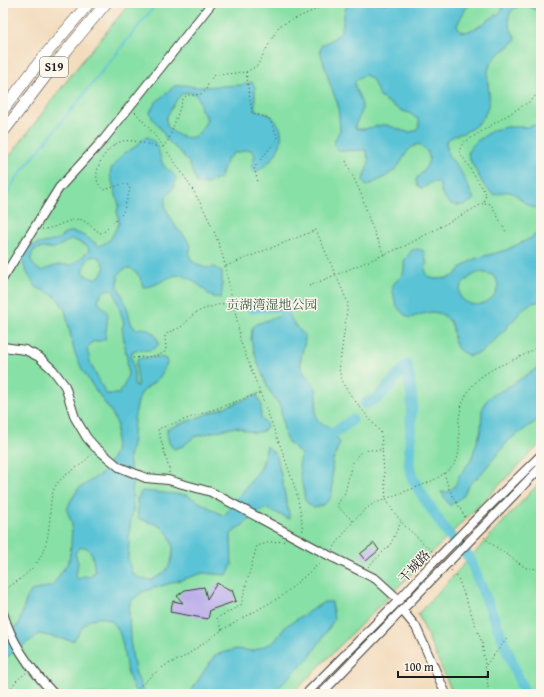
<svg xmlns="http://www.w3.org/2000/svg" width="544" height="697" font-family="'Gentium Book Plus','Noto Serif SC',serif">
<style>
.green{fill:#87e0a5;stroke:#527e60}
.water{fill:#5ac3d6;stroke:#3b7079;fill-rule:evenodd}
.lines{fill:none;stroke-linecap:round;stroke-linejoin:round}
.stream{stroke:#5ac3d6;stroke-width:2}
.river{stroke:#5ac3d6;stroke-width:11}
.building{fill:#b9abea}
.minor-casing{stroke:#3c3934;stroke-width:10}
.highway-casing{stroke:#3c3934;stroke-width:12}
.path{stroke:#3c3934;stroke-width:1;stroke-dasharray:1 3;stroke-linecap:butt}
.minor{stroke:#fff;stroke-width:8}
.highway{stroke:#fff;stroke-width:11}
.minor-bridge-casing{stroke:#3c3934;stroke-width:10;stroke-linecap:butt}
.minor-bridge{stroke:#fff;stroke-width:8}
.labels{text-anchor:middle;stroke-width:3;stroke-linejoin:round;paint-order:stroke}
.shield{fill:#fbf7ec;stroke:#5f5e5a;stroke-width:1}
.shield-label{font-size:12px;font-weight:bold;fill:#1c1c1c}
.park-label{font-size:13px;fill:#3c5745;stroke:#fbf7ec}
.street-label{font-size:13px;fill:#1c1c1c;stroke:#fbf7ec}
</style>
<rect width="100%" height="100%" fill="#fbf7ec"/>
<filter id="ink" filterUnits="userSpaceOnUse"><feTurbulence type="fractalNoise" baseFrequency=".025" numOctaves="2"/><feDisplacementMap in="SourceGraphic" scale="8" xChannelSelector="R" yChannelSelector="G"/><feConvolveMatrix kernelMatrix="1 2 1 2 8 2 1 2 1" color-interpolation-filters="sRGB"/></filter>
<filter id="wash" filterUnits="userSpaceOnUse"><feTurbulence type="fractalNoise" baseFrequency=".012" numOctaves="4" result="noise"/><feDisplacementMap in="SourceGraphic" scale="16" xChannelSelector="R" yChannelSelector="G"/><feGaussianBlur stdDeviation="0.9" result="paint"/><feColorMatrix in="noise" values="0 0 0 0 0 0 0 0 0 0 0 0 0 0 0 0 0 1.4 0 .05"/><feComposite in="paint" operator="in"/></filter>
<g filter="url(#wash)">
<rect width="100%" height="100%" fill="#f3dbbc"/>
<g class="green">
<path d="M 130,3 L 541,3 L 541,443 L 292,694 L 3,694 L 3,165 L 75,70 Z"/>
<path d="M 541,481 L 541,694 L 453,694 L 418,614 Z"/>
</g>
<g class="water">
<path d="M 349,3 L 472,3 L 466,8 L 457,25 L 460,31 L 466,32 L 478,27 L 488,20 L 500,13 L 503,8 L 503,5 L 499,3 L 541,3 L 541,16 C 538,13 536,10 532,8 C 522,3 507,8 509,21 C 509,27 513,33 516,39 C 508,51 497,51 490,65 C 486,74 488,83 489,93 C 491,110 481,125 465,132 C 463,134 459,133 457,135 C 453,136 449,139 446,141 L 448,155 L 460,170 L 474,199 C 466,206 460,206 450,204 L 442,194 L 439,182 L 432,182 L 422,189 L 417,185 L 416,179 C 428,167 437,154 418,144 C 404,151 407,154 399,165 C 393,174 376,182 366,186 L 363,180 L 369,162 L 366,150 L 341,151 L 336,148 L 334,142 L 340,130 L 338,105 L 331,87 L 320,51 L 322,45 C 327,42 334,39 338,35 C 346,28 340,14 349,3 ZM 366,75 L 372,79 L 380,97 L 400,110 L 409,113 L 419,120 C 419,125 419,129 414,131 C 406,135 394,126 386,125 C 375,124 365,132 355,128 C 355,120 363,115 362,107 C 362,98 354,91 355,82 L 360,77 Z"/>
<path d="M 252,82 L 255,87 L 255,109 C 260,112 271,114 274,119 C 277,123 281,127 281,132 C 284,148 269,166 255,172 L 252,170 L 252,164 L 255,155 L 251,150 C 244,149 241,153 234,153 L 227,159 L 220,178 L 207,184 L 197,184 L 189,163 L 181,153 L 168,141 L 160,128 L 152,118 L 150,112 L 155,103 L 174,86 L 184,85 L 196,87 L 222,86 L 242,85 ZM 188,92 C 200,94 199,101 201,110 C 202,113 206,114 206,117 C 207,119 206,122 205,123 C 203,129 198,135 193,137 C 186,140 172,133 168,127 C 167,124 166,121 166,118 L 177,99 L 182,94 Z"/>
<path d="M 533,125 L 541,126 L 541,206 C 527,213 521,195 510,192 C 504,191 499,194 494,195 L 484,186 L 469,158 L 468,152 L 472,146 L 477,141 L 493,130 L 507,127 L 527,127 Z"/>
<path d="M 147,137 C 162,142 157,158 165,167 C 169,171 173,172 176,178 L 174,187 L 166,197 L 165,206 L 166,209 L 177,229 L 183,234 L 191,245 L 189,255 L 192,261 L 200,266 L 207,268 L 214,267 L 222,272 L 222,291 L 221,298 C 218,297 214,298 211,296 C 209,295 206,292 205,290 C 200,286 188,276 181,275 C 168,274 157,288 143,287 L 140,277 L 132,269 L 129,268 L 123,270 L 118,275 L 118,287 L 126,304 L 131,323 L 135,329 C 148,326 155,331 159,344 C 151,354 143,348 132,352 C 131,359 134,365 134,372 C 135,377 133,381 135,386 L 138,386 L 138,383 L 136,364 L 138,358 L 160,357 L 166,359 L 167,363 L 160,377 L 142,392 L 139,398 L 134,419 L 133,440 L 129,457 L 132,482 L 133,511 L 130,525 L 128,559 L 132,573 L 139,578 L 152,580 C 156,577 164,574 167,569 C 176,556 175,537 161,527 C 156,523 145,522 138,518 L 137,499 L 142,491 L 187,495 L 224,516 L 261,468 L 267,446 L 277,456 L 290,519 L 265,508 L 231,534 L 232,565 L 227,575 L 203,573 L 142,592 L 133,599 L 130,603 L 129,610 L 130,640 L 135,671 L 144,694 L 136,694 C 133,686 129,679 127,671 C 123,655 124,620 103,618 C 98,617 92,619 88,621 C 82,626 78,635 73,641 L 39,634 L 3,660 L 3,637 L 19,624 L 26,600 L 31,591 L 52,586 L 69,561 L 71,546 L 72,524 L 67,510 L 70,502 L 78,489 L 101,474 L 106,469 L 115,452 L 117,424 L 112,413 L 92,385 L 82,369 L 74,351 L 65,310 L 58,299 L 53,295 L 36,287 L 26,271 L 23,262 L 20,259 C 22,256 25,249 29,247 C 37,243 48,243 56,240 C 62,238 64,231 72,232 C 83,233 91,240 99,246 L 110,240 L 119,223 L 117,211 L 119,205 L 110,175 L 111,169 L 123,154 L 135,147 L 144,138 ZM 72,239 L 87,246 L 89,249 L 88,252 L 72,265 L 57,265 L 41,271 C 32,265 28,260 34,250 C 40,247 47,249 54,248 C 60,246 66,242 72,239 ZM 94,256 L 100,258 L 105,267 L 101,275 L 95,279 L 88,277 L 83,272 C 85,265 86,258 94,256 ZM 110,289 L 114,291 L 124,323 L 122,328 L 127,359 L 128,374 L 124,385 L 119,394 L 106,394 L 91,365 L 87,349 L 92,342 L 105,340 L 108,315 C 106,308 99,306 98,299 L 104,291 ZM 86,547 L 92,554 L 95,572 L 89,577 L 84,576 L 78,579 L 76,577 L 78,562 L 75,553 L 79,548 Z"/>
<path d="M 541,231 L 541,301 L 532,303 L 525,307 L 508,326 L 504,331 L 482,352 L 469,356 C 466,354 461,352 458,349 C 454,344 454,337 453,331 C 453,325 450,321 446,317 C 434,308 423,314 410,318 C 395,310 395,301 392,287 C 400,273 405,281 404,261 L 412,250 L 418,249 L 424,251 L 427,264 L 425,270 L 428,276 L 434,279 L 448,278 L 454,276 L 463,266 L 474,259 L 506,250 L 531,238 ZM 480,272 C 483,273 488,273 492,275 C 509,287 485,313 466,302 C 449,292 468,276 480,272 Z"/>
<path d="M 289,313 C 292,323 297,328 305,335 C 306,345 299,355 301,366 C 303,376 314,380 316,389 C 321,402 306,421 328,426 L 340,442 C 338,448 335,454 333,460 C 329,480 342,502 314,508 L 309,505 L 305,500 L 299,467 L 301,454 L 287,441 L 285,436 L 280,406 L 269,390 L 258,364 L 251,340 L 252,328 L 256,324 Z"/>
<path d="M 541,366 L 541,418 L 510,439 L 479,476 L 469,485 L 463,496 L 450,506 L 441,492 L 448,492 L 455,486 L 459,476 L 471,460 L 481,430 L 482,410 L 486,401 L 492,395 L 503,390 Z"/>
<path d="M 257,395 L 261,404 L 261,419 L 265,422 L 267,427 L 263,431 L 254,433 L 236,427 L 213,432 L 194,437 L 183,446 L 174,449 C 168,444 167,436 167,429 Z"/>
<path d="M 324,602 L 332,602 L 334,620 L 310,657 L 272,694 L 189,694 L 215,655 L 236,649 L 253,651 L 274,642 L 286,626 Z"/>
</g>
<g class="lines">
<path class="stream" d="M 3,203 L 15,180 L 157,3"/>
<g class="river">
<path d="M 3,246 L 3,247"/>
<path d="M 251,308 L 285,306 L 283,328"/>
<path d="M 365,404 L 379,397 L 407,365 L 412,399 L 409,464 L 412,477 L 422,495 L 448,534 L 469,557 L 525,694"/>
<path d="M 319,433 L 337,431 L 352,420"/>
</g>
</g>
<g id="blocks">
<g class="building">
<path d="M 374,543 L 379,550 L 366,561 L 360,554 Z"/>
<path d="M 217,583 L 230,591 L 232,590 L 236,601 L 210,610 L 208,619 L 170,612 L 173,601 L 183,603 L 177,596 L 185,590 L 204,587 L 207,599 Z"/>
</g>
</g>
</g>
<g filter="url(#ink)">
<use href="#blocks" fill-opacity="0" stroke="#3c3934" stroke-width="1"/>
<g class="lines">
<defs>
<g id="minor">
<path d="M 3,278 L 59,188 L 104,139 L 212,3"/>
<path d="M 3,347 L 25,350 L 39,357 L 53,370 L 65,386 L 75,418 L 87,438 L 95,447 L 119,467 L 146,478 L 168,480 L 211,492 L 328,555 L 376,579 L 399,600"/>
<path d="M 476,519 L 541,455"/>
<path d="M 484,526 L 541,467"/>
<path d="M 402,610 L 416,627 L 446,694"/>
<path d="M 3,613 C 12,644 32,671 54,694"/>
<path d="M 306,694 L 399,600 L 429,567"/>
<path d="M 321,694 L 437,574"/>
</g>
<g id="highway">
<path d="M 3,110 L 40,61 L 89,3"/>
<path d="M 3,132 L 52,68 L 106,3"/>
</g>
</defs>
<use href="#minor" class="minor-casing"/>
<use href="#highway" class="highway-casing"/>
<g class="path">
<path d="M 246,72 L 252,113 L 269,118 L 278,138 L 254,168 L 258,182"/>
<path d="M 135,112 C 167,148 202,197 218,242 C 222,253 225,264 227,275 C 231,297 238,318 240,340 L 283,453 L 296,491 L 301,515 L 303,532"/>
<path d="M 346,161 L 362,196 L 370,222 L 384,255"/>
<path d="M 485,203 L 491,204 L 506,232"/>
<path d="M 42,229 C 54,230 72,216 82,220 C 88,223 95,229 100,233 L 105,231 L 123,213 L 130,189 L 128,185 L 123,184 L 104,190 C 86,178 105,145 123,141 C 134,139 149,145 160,147 L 163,147 L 169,139 L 183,99 L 187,95 C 215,95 200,88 215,75 L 246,72 L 257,66 L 279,26 L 319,8 L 325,3"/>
<path d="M 226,266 L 316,230 L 348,303 L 339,370 L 343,384 L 352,397 L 381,433 L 386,499 L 393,511 L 405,526 L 433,552"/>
<path d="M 309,286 L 407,245 L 484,203 L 486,194 L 459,151 L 463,143 L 532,100 L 541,89"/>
<path d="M 133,358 L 155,356 L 164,353 L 166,349 L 165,336 C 168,331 176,330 181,327 C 186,324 189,318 194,314 C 205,307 220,305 233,301"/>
<path d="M 169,473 L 169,469 L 158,429 L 260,393"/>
<path d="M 444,473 L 449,489 L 466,519"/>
<path d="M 353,521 L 337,506 C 339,501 343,497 345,492 C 349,481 349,462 360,453 C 365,449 375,450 382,450"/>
<path d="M 484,537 L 489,542 L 526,568 L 541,569"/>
<path d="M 332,550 C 344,534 354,517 370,506 C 374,503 379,502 384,500 C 406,489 434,485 452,467 C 464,455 457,435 459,420 C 460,407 465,394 474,384 C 488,367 510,363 529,352 C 533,350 537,346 541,344"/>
<path d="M 368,567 L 390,545 L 401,522"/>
<path d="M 451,570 L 458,578 L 482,643 L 489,694"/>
<path d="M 3,591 C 30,573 46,561 49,526 C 51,514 49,501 54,489 C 60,474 82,468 91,454"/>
<path d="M 222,630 L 217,618 L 241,605 L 252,563 L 257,546 L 271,542 L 287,541"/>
<path d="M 486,665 L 509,636"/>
<path d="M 7,694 L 16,681 L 27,672"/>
<path d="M 132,694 L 151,676 L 166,665 L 184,657 L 222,630 L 282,596 L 322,561"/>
</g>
<use href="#minor" class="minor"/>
<use href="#highway" class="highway"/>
<defs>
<g id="minor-bridge">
<path d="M 429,567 L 476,519"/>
<path d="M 437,574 L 484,526"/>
</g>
</defs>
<use href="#minor-bridge" class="minor-bridge-casing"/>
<use href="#minor-bridge" class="minor-bridge"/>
</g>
</g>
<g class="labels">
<rect class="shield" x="40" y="57" width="28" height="20" rx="3"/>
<g class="shield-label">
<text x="54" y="71">S19</text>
</g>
<g class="park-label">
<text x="272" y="309">贡湖湾湿地公园</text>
</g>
<g class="street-label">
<text transform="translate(414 566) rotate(-47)" y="5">干城路</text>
</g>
</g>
<rect width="544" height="697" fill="none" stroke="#fbf7ec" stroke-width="16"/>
<path d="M398 671v6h90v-6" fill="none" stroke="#1c1c1c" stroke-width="2"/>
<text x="404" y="671" font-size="12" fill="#1c1c1c" stroke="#fbf7ec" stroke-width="3" paint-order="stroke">100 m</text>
</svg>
